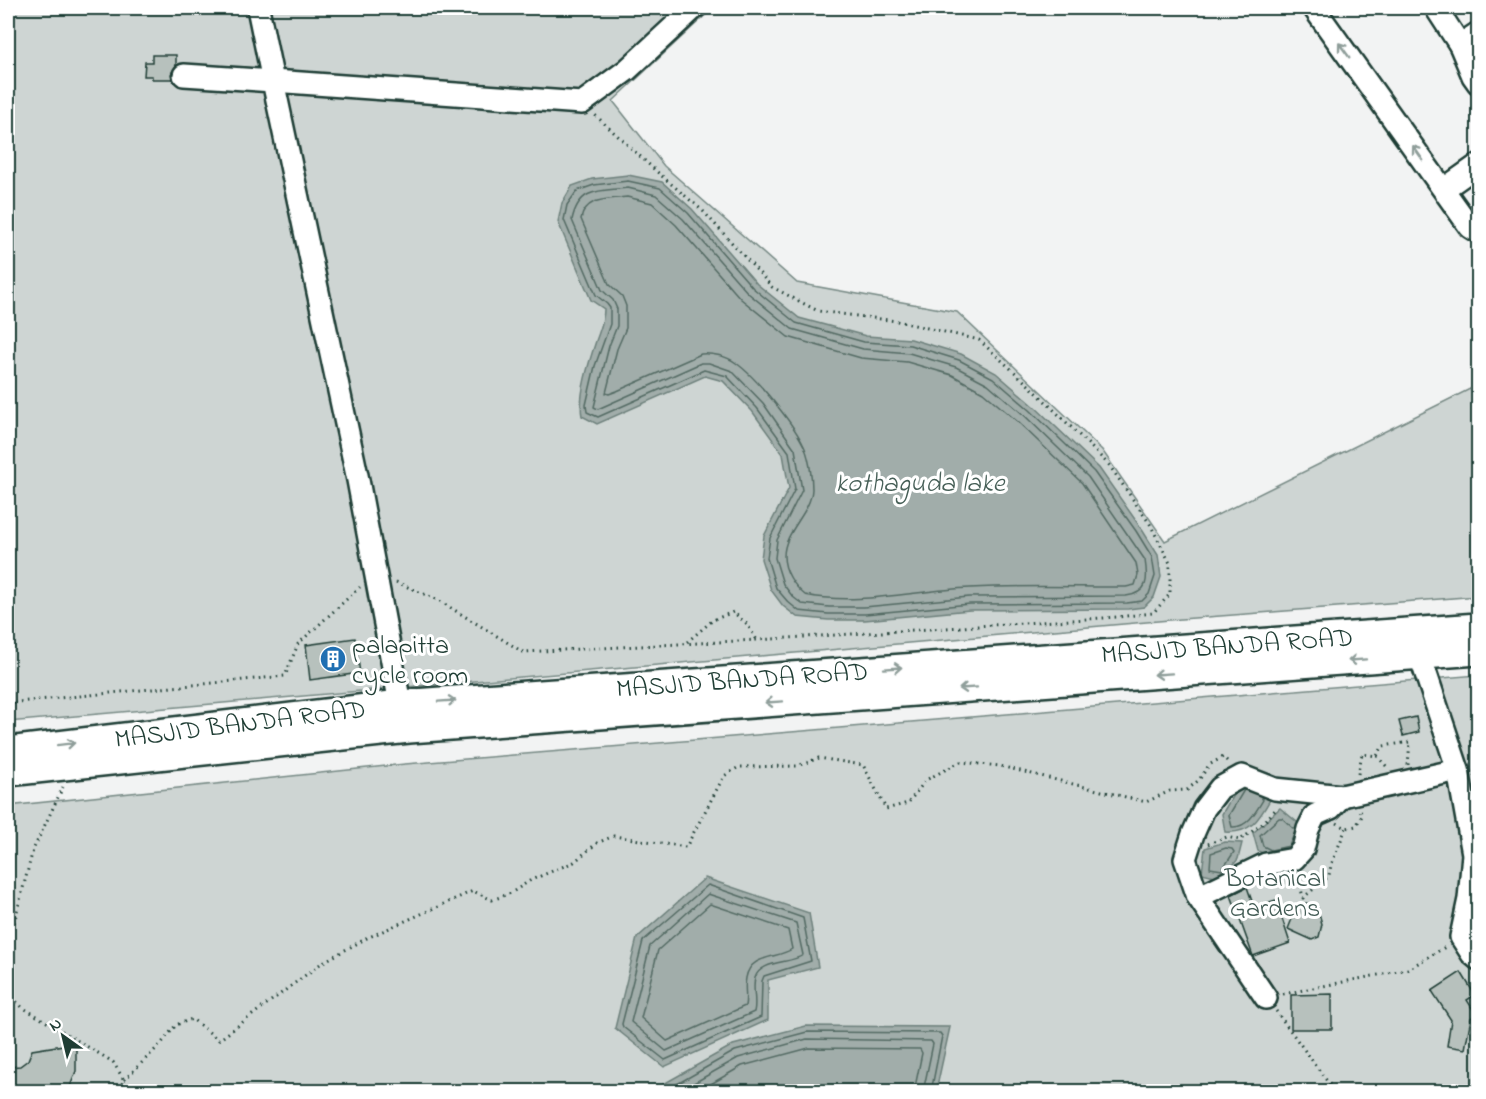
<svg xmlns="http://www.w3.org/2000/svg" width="1486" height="1099" font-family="'Indie Flower',sans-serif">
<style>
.green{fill:#ced5d3;stroke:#768984;stroke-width:1.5}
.water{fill:#a1adaa;stroke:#6d807b;stroke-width:1.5}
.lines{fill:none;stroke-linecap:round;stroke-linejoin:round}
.shore{stroke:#536a63;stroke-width:1.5}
.building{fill:#b7c1bd;stroke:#1f3d34;stroke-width:1.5}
.minor-casing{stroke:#1f3d34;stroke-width:26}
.major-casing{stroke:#1f3d34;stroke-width:32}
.path{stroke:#1f3d34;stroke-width:3;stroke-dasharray:1.5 4.5;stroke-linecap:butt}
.minor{stroke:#fff;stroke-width:21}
.major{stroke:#fff;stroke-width:27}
.oneway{stroke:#8f9e9a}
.labels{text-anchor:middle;stroke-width:6;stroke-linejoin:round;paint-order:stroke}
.poi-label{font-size:26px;fill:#1f3d34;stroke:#fff;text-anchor:start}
.street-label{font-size:26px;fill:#1f3d34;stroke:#fff}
.park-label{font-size:26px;fill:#425b54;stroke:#fff}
.water-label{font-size:27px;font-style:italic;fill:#465f57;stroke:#fff}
</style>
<rect width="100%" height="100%" fill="#f2f3f3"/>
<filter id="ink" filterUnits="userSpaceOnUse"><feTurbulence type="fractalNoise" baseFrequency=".0167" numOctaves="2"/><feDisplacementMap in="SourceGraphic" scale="12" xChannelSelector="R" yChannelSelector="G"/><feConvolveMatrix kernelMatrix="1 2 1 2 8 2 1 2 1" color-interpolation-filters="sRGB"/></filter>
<g filter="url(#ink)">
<g class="green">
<path d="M 8,8 L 713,8 L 613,101 L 664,166 L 797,283 L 957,312 L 1102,450 L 1165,541 L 1478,385 L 1478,596 L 1181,619 L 8,722 Z"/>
<path d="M 1478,675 L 1478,1091 L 8,1091 L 8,806 L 405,764 Z"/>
</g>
<g class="water">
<path d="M 628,175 L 662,182 L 692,209 L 757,284 L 799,318 L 866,336 L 911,339 L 961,354 L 996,373 L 1034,406 L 1099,468 L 1141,528 L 1158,555 L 1161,577 L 1154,597 L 1144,607 L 1128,609 L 970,610 L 865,620 L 828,620 L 797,617 L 783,606 L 771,590 L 761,559 L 764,536 L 789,488 L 783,454 L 752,411 L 723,381 L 705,376 L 597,424 L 582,416 C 578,396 589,362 596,341 C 600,329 604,322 604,309 L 591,300 L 558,222 L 562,203 L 572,186 L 592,179 Z"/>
<path d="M 1240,783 L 1271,798 C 1259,819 1251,834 1225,832 L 1222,814 Z"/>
<path d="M 1280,808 L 1303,827 L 1294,851 L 1271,857 L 1258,851 L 1253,833 Z"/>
<path d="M 1225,842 L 1242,843 L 1238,859 L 1223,878 L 1202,873 L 1205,848 Z"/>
<path d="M 705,878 L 809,913 L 818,967 L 768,980 L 768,1020 L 664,1067 L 615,1028 L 637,938 Z"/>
<path d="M 806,1026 L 950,1027 L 936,1091 L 651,1091 L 733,1045 Z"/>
</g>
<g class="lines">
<g class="shore">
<path d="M 628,181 L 660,188 L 688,213 L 753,288 L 796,323 L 864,342 L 910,345 L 959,360 L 993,378 L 1030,410 L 1094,472 L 1136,531 L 1152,557 L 1155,576 L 1149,594 L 1142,601 L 1127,603 L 970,604 L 865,614 L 828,614 L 799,611 L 788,602 L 776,588 L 767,558 L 770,538 L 795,489 L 789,452 L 757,408 L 727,376 L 704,370 L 598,417 L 587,412 L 586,405 L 595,366 L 610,324 L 610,308 L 607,304 L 596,295 L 564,220 L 567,205 L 577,191 L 594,185 Z"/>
<path d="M 628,188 L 656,195 L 683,219 L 748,293 L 792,329 L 863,349 L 909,353 L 956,367 L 988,384 L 1025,416 L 1088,477 L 1145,560 C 1148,579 1149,593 1126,596 L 969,597 L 864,607 L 829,607 L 802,604 L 793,597 L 783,584 L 775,558 L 777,540 L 802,490 L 795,449 L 763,403 L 732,371 L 709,363 L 701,363 L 598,409 L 594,407 L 609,346 L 617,326 L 617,309 L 613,300 L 602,290 L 572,220 C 579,187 600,191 628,188 Z"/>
<path d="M 627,197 L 652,203 L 676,225 L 741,299 L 788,337 L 861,358 L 907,362 L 952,375 L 983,392 L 1018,422 L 1082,483 L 1136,563 L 1138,575 L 1135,585 L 1126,587 C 1074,587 1022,585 970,588 C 916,590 859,606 805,595 C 794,586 784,571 784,556 C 784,531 811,513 812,489 C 812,476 809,455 803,444 C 792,422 756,377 736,363 C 727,356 712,353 701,354 L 617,391 L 609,394 L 606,393 L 617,349 L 626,328 L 626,306 L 622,296 L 609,284 L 581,219 C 586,196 608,200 627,197 Z"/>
<path d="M 1244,790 L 1229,815 L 1232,827 C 1247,828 1256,812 1263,800 L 1261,797"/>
<path d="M 1295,832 L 1289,846 L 1271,850 L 1263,846 L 1260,835 L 1279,818 L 1282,818 L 1295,830"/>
<path d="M 1226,848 L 1232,849 L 1234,852 L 1222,870 L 1210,868 L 1211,853 Z"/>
<path d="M 708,885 L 803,918 L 811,961 L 764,976 L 762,981 L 761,1017 L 665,1060 L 623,1027 L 622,1024 L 643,941 Z"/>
<path d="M 708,894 L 796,923 L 803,955 C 791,964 760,960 755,978 C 752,989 757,1001 754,1012 L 666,1051 L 631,1022 L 650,946 Z"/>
<path d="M 710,904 L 788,930 L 792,949 C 777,959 750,954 746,978 C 744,987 747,997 745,1006 L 667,1041 L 641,1018 L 658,950 Z"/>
<path d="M 663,1092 L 735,1051 L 807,1032 L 940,1033 L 942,1036 L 931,1092"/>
<path d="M 678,1092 L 738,1058 L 807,1039 L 931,1041 L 933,1044 L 923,1092"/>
<path d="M 697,1092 L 742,1066 L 809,1048 L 920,1049 L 922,1053 L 914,1092"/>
</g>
</g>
<g class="building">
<path d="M 152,55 L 176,55 L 176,65 L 171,74 L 172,79 L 152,79 L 152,76 L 144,76 L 145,62 L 152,62 Z"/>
<path d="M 355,638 L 360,673 L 310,680 L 306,645 Z"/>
<path d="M 1416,717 L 1419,732 L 1403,736 L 1399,721 Z"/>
<path d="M 1247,887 L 1254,907 L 1276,900 L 1290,943 L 1253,956 L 1231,895 Z"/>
<path d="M 1306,903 L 1317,906 L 1322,924 L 1319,937 L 1312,940 L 1288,929 L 1297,906 Z"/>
<path d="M 1461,972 L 1475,995 L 1467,1000 L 1476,1014 L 1471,1018 L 1465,1049 L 1447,1046 L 1451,1020 L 1432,991 Z"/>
<path d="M 1332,994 L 1332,1029 L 1291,1029 L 1291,995 Z"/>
<path d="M 76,1043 L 76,1071 L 68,1092 L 8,1092 L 8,1067 L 20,1066 L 28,1060 L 32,1050 Z"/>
</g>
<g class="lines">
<defs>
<g id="minor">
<path d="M 258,8 L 273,81 L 582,103 L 627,70 L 694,8"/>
<path d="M 1314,8 L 1470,227 L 1478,232"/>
<path d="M 1436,8 L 1460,45"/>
<path d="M 1478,33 L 1460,45 L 1473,76 L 1478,83"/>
<path d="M 184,75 L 273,81 L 358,480 L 400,704"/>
<path d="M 1444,189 L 1478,165"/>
<path d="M 1420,656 L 1458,770 L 1473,854 L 1469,899 L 1461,937 L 1472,954 L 1478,959"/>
<path d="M 1198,897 L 1266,864 L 1294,859 L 1303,849 L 1308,829 L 1315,815 L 1331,808 L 1342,796"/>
<path d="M 1266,998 L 1198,897 L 1185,859 L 1193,834 L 1204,809 L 1220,788 L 1242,776 L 1275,789 L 1342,796 L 1458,770"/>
</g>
<g id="major">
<path d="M 8,751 L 400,704 L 1478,627"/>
<path d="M 8,772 L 409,729 L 1478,651"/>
</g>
</defs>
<use href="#minor" class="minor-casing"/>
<use href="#major" class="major-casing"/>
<g class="path">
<path d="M 396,582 L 438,600 L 523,652 L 757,640 L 1118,617 L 1153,613 L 1170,594 L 1170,563 L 1150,524 L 1109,465 L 1031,387 L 979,340 L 897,321 L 818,311 L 772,287 L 703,211 L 656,171 L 595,115"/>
<path d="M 687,642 L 713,620 L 733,612 L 747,624 L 757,640"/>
<path d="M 8,703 L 285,676 L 298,644 L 360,587"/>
<path d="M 1377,756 L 1388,768"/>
<path d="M 1358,774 L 1362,754 L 1377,756 L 1383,746 L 1410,742 L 1408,765"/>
<path d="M 1337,823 L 1346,828 L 1356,826 L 1362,816 L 1360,810"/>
<path d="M 1208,844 L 1227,837 L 1240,840 L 1261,825 L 1277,808"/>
<path d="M 1298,874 L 1303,898 L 1329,876 L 1331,865 L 1346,828"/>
<path d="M 8,946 L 33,850 L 63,787"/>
<path d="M 8,993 L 22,1007 L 113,1062 L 124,1080 L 117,1092"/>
<path d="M 1283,994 L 1408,969 L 1447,946"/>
<path d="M 1276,1011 L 1335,1092"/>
<path d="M 124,1080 L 161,1044 L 176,1025 L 192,1019 L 219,1040 L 323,962 L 367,938 L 473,891 L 492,900 L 511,893 L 531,880 L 574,862 L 597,843 L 614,836 L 686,847 L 724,776 L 739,767 L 797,766 L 819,758 L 863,765 L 886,809 L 908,803 L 926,780 L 960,762 L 1000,766 L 1146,802 L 1170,791 L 1187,790 L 1199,780 L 1209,765 L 1223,757 L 1229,763"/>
</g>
<use href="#minor" class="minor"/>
<use href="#major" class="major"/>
</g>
<defs><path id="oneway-shaft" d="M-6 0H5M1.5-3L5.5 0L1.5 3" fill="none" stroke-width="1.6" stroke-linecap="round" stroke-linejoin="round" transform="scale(1.5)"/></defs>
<g class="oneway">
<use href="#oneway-shaft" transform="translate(1344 50) rotate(-126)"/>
<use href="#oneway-shaft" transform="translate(1418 153) rotate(-125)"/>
<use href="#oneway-shaft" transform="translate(1357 660) rotate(176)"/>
<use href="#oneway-shaft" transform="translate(893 668) rotate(-4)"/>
<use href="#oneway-shaft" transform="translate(1163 674) rotate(176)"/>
<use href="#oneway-shaft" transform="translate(968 688) rotate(176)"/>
<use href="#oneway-shaft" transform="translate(447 701) rotate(-4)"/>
<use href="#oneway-shaft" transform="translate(774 702) rotate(176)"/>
<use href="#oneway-shaft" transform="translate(66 744) rotate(-7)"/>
</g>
</g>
<defs>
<symbol id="building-disc" viewBox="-11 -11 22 22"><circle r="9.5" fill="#1f6fb2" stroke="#fff"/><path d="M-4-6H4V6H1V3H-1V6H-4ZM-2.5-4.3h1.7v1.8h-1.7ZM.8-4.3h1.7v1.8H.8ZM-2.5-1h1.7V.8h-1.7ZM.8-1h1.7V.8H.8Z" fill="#fff"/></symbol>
</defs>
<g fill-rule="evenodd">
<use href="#building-disc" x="318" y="644" width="30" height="30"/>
</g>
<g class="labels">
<g class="poi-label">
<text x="352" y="653">palapitta<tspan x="352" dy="30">cycle room</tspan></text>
</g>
<g class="street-label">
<text transform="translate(1227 645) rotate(-4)" y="9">MASJID BANDA ROAD</text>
<text transform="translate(742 679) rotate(-4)" y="9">MASJID BANDA ROAD</text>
<text transform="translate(240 723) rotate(-7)" y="9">MASJID BANDA ROAD</text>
</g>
<g class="park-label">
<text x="1275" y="886">Botanical<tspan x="1275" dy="30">Gardens</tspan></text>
</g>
<g class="water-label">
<text x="920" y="491">kothaguda lake</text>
</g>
</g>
<rect width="1486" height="1099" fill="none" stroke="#fff" stroke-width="30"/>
<rect x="15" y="15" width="1456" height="1069" fill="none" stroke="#1f3d34" stroke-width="2" filter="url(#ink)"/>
<g transform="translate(63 1036) rotate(326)" stroke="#ffffff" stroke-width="4.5" paint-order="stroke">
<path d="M0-4.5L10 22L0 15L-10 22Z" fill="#1f3d34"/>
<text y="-9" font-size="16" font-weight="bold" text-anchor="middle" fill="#1f3d34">N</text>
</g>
</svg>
